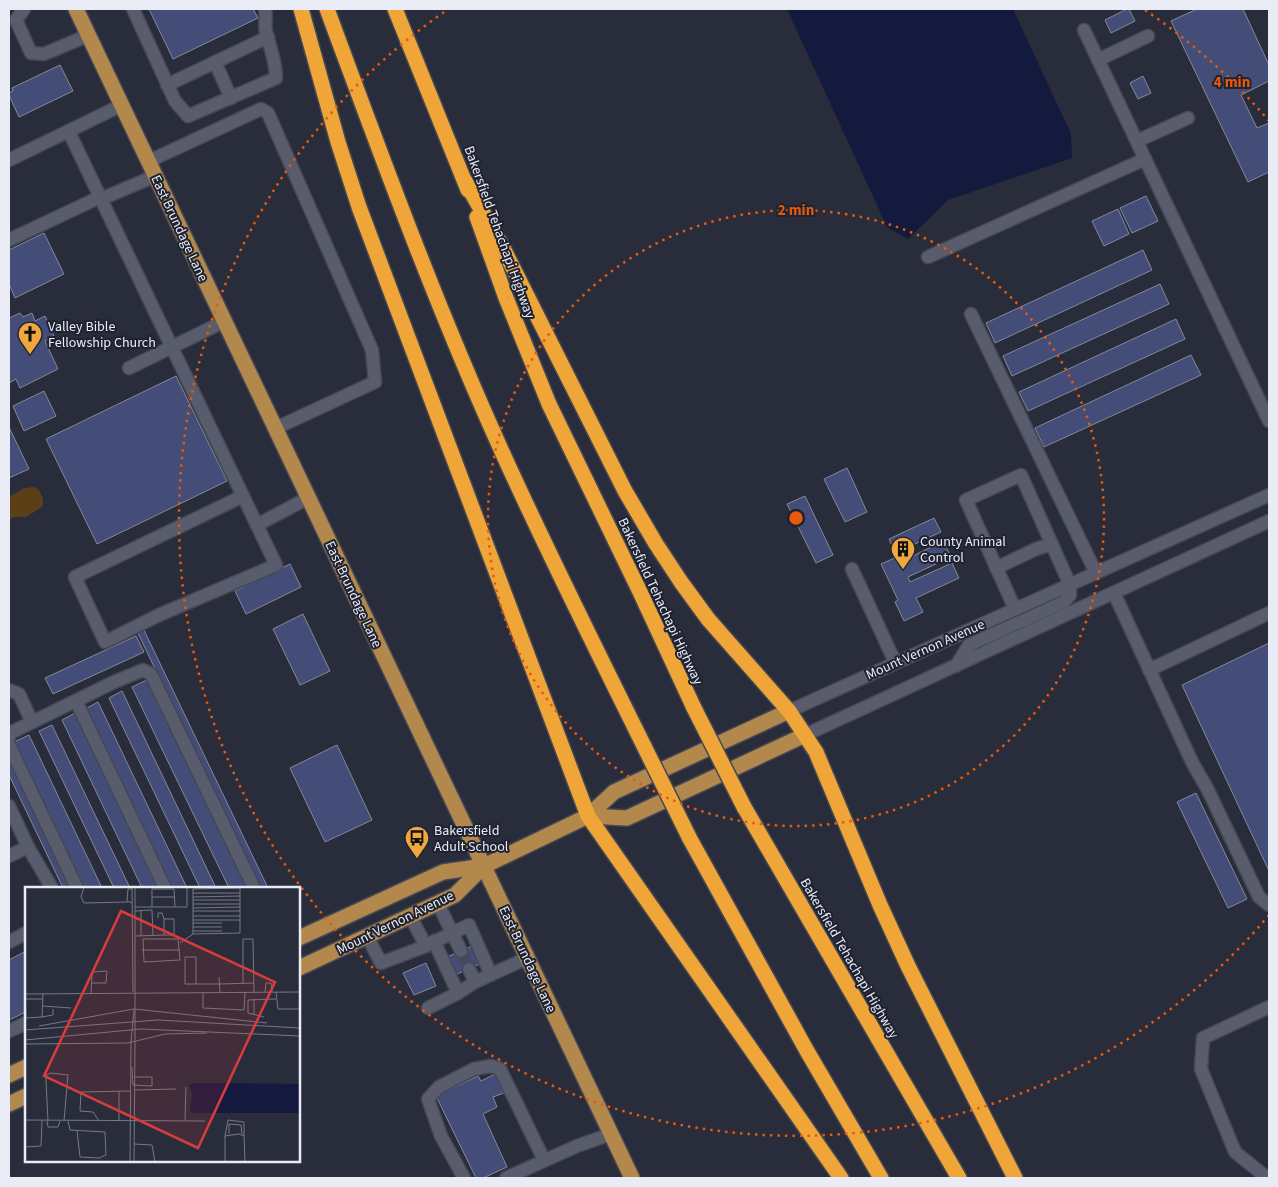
<svg xmlns="http://www.w3.org/2000/svg" width="1278" height="1187" font-family="'Source Sans 3',sans-serif">
<style>
.green{fill:#5b3f17}
.water{fill:#14193e}
.building{fill:#444d77;stroke:#848999}
.lines{fill:none;stroke-linecap:round;stroke-linejoin:round}
.minor-tunnel{stroke:#464956;stroke-width:12;stroke-dasharray:12 6;stroke-linecap:butt}
.minor-casing{stroke:#454854;stroke-width:15}
.major-casing{stroke:#454854;stroke-width:18}
.highway-casing{stroke:#454854;stroke-width:18}
.minor{stroke:#585c6c;stroke-width:12}
.major{stroke:#b3884c;stroke-width:15}
.highway{stroke:#efa537;stroke-width:15}
.highway-bridge-casing{stroke:#454854;stroke-width:18;stroke-linecap:butt}
.highway-bridge{stroke:#efa537;stroke-width:15}
.ring{fill:none;stroke:#e8590c;stroke-width:2.5;stroke-dasharray:2.5 5}
.labels{text-anchor:middle;stroke-width:4;stroke-linejoin:round;paint-order:stroke}
.street-label{font-size:14px;fill:#e9ecf5;stroke:#1f2230}
.poi-label{font-size:14px;fill:#e9ecf5;stroke:#1f2230;text-anchor:start}
.inset-road{fill:none;stroke:#767985;stroke-width:1}
.view{fill:#d83c3c;fill-opacity:0.15;stroke:#d83c3c;stroke-width:2.5}
.inset-edge{fill:none;stroke:#e9ecf5;stroke-width:2.5}
.centre{fill:#e8590c;stroke:#1f2230;stroke-width:2.5}
.ring-label{font-size:15px;text-anchor:middle;font-weight:bold;fill:#e8590c;stroke:#1f2230;stroke-width:4;stroke-linejoin:round;paint-order:stroke}
</style>
<rect width="100%" height="100%" fill="#292c3a"/>
<path class="green" d="M 34,487 C 41,490 45,500 42,507 L 26,517 L 14,517 L 9,520 L 9,497 L 24,488 Z"/>
<path class="water" d="M 787,9 L 1013,9 L 1071,134 L 1072,158 L 948,200 L 908,239 L 887,227 Z"/>
<g class="building">
<path d="M 149,9 L 253,9 L 258,18 L 173,59 Z"/>
<path d="M 1127,9 L 1129,9 L 1135,21 L 1111,33 L 1105,20 Z"/>
<path d="M 1197,9 L 1243,9 L 1269,65 L 1269,81 L 1241,95 L 1257,128 L 1269,123 L 1269,172 L 1248,182 L 1171,21 Z"/>
<path d="M 60,65 L 73,91 L 19,117 L 9,95 L 9,93 L 13,91 L 12,88 Z"/>
<path d="M 1143,76 L 1151,93 L 1138,99 L 1130,83 Z"/>
<path d="M 1146,196 L 1158,221 L 1132,233 L 1120,208 Z"/>
<path d="M 1118,209 L 1129,234 L 1104,246 L 1092,221 Z"/>
<path d="M 44,233 L 64,274 L 15,298 L 9,284 L 9,250 Z"/>
<path d="M 1143,250 L 1152,270 L 995,343 L 986,323 Z"/>
<path d="M 1160,284 L 1169,304 L 1012,376 L 1003,356 Z"/>
<path d="M 20,313 L 23,317 L 32,313 L 35,321 L 45,316 L 54,336 L 45,341 L 58,369 L 20,388 L 16,379 L 9,383 L 9,318 Z"/>
<path d="M 1176,319 L 1185,339 L 1028,411 L 1019,392 Z"/>
<path d="M 1191,355 L 1201,375 L 1044,447 L 1035,428 Z"/>
<path d="M 176,376 L 227,481 L 97,544 L 46,439 Z"/>
<path d="M 44,391 L 56,416 L 24,431 L 13,406 Z"/>
<path d="M 9,427 L 29,469 L 9,478 Z"/>
<path d="M 847,468 L 867,512 L 845,522 L 824,479 Z"/>
<path d="M 805,496 L 833,555 L 816,563 L 787,504 Z"/>
<path d="M 934,518 L 941,532 L 904,549 L 909,558 L 943,541 L 951,557 L 908,577 L 910,582 L 952,563 L 959,578 L 916,598 L 923,612 L 904,621 L 895,602 L 898,600 L 881,564 L 897,557 L 889,539 Z"/>
<path d="M 290,564 L 301,587 L 246,614 L 235,591 Z"/>
<path d="M 303,614 L 330,671 L 300,685 L 273,629 Z"/>
<path d="M 142,626 L 268,888 L 260,888 L 136,629 Z"/>
<path d="M 136,636 L 144,652 L 53,694 L 45,678 Z"/>
<path d="M 1269,643 L 1269,871 L 1182,685 Z"/>
<path d="M 149,679 L 249,888 L 229,888 L 132,687 Z"/>
<path d="M 122,691 L 216,888 L 200,888 L 109,698 Z"/>
<path d="M 98,702 L 187,888 L 171,888 L 85,709 Z"/>
<path d="M 75,713 L 158,888 L 142,888 L 62,720 Z"/>
<path d="M 52,725 L 130,888 L 114,888 L 39,731 Z"/>
<path d="M 29,735 L 102,888 L 84,888 L 14,742 Z"/>
<path d="M 337,745 L 372,820 L 325,842 L 290,768 Z"/>
<path d="M 9,756 L 72,888 L 63,888 L 9,775 Z"/>
<path d="M 1196,793 L 1247,899 L 1228,908 L 1177,802 Z"/>
<path d="M 472,946 L 480,964 L 455,975 L 447,957 Z"/>
<path d="M 26,951 L 26,1012 L 9,1020 L 9,960 Z"/>
<path d="M 426,963 L 436,986 L 414,995 L 403,973 Z"/>
<path d="M 495,1074 L 504,1093 L 493,1097 L 497,1107 L 483,1114 L 507,1167 L 483,1178 L 476,1178 L 436,1096 L 478,1076 L 481,1081 Z"/>
</g>
<g class="lines">
<path class="minor-tunnel" d="M 461,951 L 469,969"/>
<defs>
<g id="minor">
<path d="M 24,9 L 16,20 L 31,53 L 44,54 L 89,35"/>
<path d="M 133,9 L 175,101 L 188,116 L 276,78 C 276,61 270,48 266,32 C 264,24 267,17 265,9"/>
<path d="M 1084,30 L 1269,421"/>
<path d="M 1098,60 L 1148,36"/>
<path d="M 215,62 L 231,98"/>
<path d="M 167,85 L 268,37"/>
<path d="M 69,132 C 138,276 208,420 276,565 L 159,615 L 105,642 L 75,577 L 243,496"/>
<path d="M 1137,141 L 1188,118"/>
<path d="M 9,160 L 122,105"/>
<path d="M 149,161 L 261,109 L 268,113 L 372,350 L 375,382 L 276,428"/>
<path d="M 101,199 L 155,176"/>
<path d="M 9,240 L 100,197"/>
<path d="M 928,257 L 1145,159"/>
<path d="M 971,314 L 1096,573"/>
<path d="M 129,368 L 225,321"/>
<path d="M 257,525 L 308,498"/>
<path d="M 996,568 L 1036,549 L 1052,544"/>
<path d="M 852,569 L 895,662"/>
<path d="M 1114,593 L 1192,762 L 1208,790 L 1259,897 L 1269,905"/>
<path d="M 956,666 L 969,645 L 1064,602 L 1070,595 L 1070,585 L 1021,475 L 966,500 L 1015,609"/>
<path d="M 1149,670 L 1269,613"/>
<path d="M 9,690 L 19,694 L 32,722"/>
<path d="M 76,701 L 165,888"/>
<path d="M 789,711 L 1269,495"/>
<path d="M 805,735 L 1269,521"/>
<path d="M 9,737 L 10,733 L 114,682 L 143,670 L 151,674 L 254,888"/>
<path d="M 9,745 L 77,888"/>
<path d="M 9,806 L 28,847 L 52,888"/>
<path d="M 9,856 L 28,847"/>
<path d="M 438,903 L 452,933 L 469,925 L 491,975"/>
<path d="M 410,916 L 426,946 L 452,933 L 461,951"/>
<path d="M 367,936 L 381,963 L 426,946"/>
<path d="M 434,941 L 458,993 L 475,982"/>
<path d="M 9,942 L 26,933"/>
<path d="M 469,969 L 475,982 L 527,958"/>
<path d="M 1269,1007 L 1203,1038 L 1201,1069 L 1235,1152 L 1266,1177 L 1269,1176"/>
<path d="M 428,1008 L 458,993"/>
<path d="M 9,1031 L 26,1023"/>
<path d="M 464,1178 L 441,1136 L 428,1099 L 439,1087 L 474,1069 L 491,1066 L 500,1069 L 544,1160"/>
<path d="M 506,1178 L 577,1146 L 611,1134"/>
</g>
<g id="major">
<path d="M 76,9 L 632,1178"/>
<path d="M 588,816 L 627,818 L 805,735"/>
<path d="M 299,938 L 443,872 L 484,866 L 588,816 L 614,792 L 789,711"/>
<path d="M 299,968 L 455,895 L 484,866"/>
<path d="M 9,1075 L 26,1067"/>
<path d="M 9,1104 L 26,1096"/>
</g>
<g id="highway">
<path d="M 301,9 L 338,142 L 359,207 L 588,816 L 841,1178"/>
<path d="M 327,9 C 381,155 435,303 499,445 C 543,543 591,639 639,736"/>
<path d="M 395,9 L 468,190"/>
<path d="M 465,181 L 504,250 L 625,491 L 656,544 L 681,582 L 708,619 L 789,711 L 816,752 L 880,905 L 908,966 L 1015,1178"/>
<path d="M 477,217 L 506,298 L 549,404 L 641,594 L 694,708"/>
<path d="M 744,807 L 959,1178"/>
<path d="M 690,839 L 807,1051 L 881,1178"/>
</g>
</defs>
<use href="#minor" class="minor-casing"/>
<use href="#major" class="major-casing"/>
<use href="#highway" class="highway-casing"/>
<use href="#minor" class="minor"/>
<use href="#major" class="major"/>
<use href="#highway" class="highway"/>
<defs>
<g id="highway-bridge">
<path d="M 694,708 L 744,807"/>
<path d="M 639,736 L 690,839"/>
</g>
</defs>
<use href="#highway-bridge" class="highway-bridge-casing"/>
<use href="#highway-bridge" class="highway-bridge"/>
</g>
<g class="ring">
<circle cx="796" cy="518" r="308"/>
<path d="M1269 915A617 617 0 1 1 447 10M1145 10A617 617 0 0 1 1269 121"/>
</g>
<defs>
<symbol id="church-pin" viewBox="-11 -11 22 30"><path d="M0 17L-7.5 6A9.5 9.5 0 1 1 7.5 6Z" fill="#efa73e" stroke="#1f2230"/><path d="M-1.2-6h2.4v3.5h3.3v2.4h-3.3V6h-2.4V-.1h-3.3v-2.4h3.3Z" fill="#111"/></symbol>
<symbol id="building-pin" viewBox="-11 -11 22 30"><path d="M0 17L-7.5 6A9.5 9.5 0 1 1 7.5 6Z" fill="#efa73e" stroke="#1f2230"/><path d="M-4-6H4V6H1V3H-1V6H-4ZM-2.5-4.3h1.7v1.8h-1.7ZM.8-4.3h1.7v1.8H.8ZM-2.5-1h1.7V.8h-1.7ZM.8-1h1.7V.8H.8Z" fill="#111"/></symbol>
<symbol id="bus-pin" viewBox="-11 -11 22 30"><path d="M0 17L-7.5 6A9.5 9.5 0 1 1 7.5 6Z" fill="#efa73e" stroke="#1f2230"/><path d="M-5-6H5V4H4V6H2V4H-2V6H-4V4H-5ZM-3.5-4V0h7V-4ZM-3.5 1.2v1.5H-2V1.2ZM2 1.2v1.5H3.5V1.2Z" fill="#111"/></symbol>
</defs>
<g fill-rule="evenodd">
<use href="#church-pin" x="16" y="320" width="28" height="38"/>
<use href="#building-pin" x="889" y="535" width="28" height="38"/>
<use href="#bus-pin" x="403" y="824" width="28" height="38"/>
</g>
<g class="labels">
<g class="street-label">
<text transform="translate(180 228) rotate(65)" y="5">East Brundage Lane</text>
<text transform="translate(500 232) rotate(70)" y="5">Bakersfield Tehachapi Highway</text>
<text transform="translate(354 594) rotate(65)" y="5">East Brundage Lane</text>
<text transform="translate(661 601) rotate(65)" y="5">Bakersfield Tehachapi Highway</text>
<text transform="translate(925 649) rotate(-24)" y="5">Mount Vernon Avenue</text>
<text transform="translate(395 922) rotate(-26)" y="5">Mount Vernon Avenue</text>
<text transform="translate(850 958) rotate(60)" y="5">Bakersfield Tehachapi Highway</text>
<text transform="translate(528 959) rotate(65)" y="5">East Brundage Lane</text>
</g>
<g class="poi-label">
<text x="48" y="331">Valley Bible<tspan x="48" dy="16">Fellowship Church</tspan></text>
<text x="920" y="546">County Animal<tspan x="920" dy="16">Control</tspan></text>
<text x="434" y="835">Bakersfield<tspan x="434" dy="16">Adult School</tspan></text>
</g>
</g>
<g transform="translate(25 887)">
<rect width="275" height="275" fill="#292c3a"/>
<path d="M 167,196 L 275,197 L 275,226 L 168,226 L 165,224 L 167,206 L 164,198 Z" fill="#14193e"/>
<path class="inset-road" d="M 59,0 L 56,10 L 59,16 L 103,15M 107,0 L 108,105M 110,0 L 110,154M 168,6 L 215,6M 127,10 L 150,10M 168,10 L 215,9M 168,13 L 215,13M 107,16 L 102,14 L 103,2 L 107,2M 168,17 L 215,17M 110,20 L 162,20 L 162,0M 127,20 L 127,2 L 149,2 L 150,20M 168,21 L 215,20M 116,23 L 116,49M 110,24 L 127,23 L 128,49M 168,24 L 215,24M 168,29 L 215,29M 133,31 L 133,26 L 137,26 L 139,32M 168,33 L 215,33M 168,36 L 197,36M 168,40 L 197,40M 168,44 L 197,44M 110,49 L 139,48 L 139,32 L 149,32 L 149,48 L 139,48M 118,52 L 153,52 L 155,73 L 119,75 ZM 155,56 L 168,47 L 215,46 L 215,1 L 168,2 L 168,47M 117,63 L 155,63M 194,90 L 195,105M 171,97 L 171,70 L 160,70 L 160,97 L 195,97 L 229,96M 218,97 L 218,52 L 228,52 L 229,105M 178,105 L 178,121 L 219,123 L 220,105M 240,105 L 241,96 L 246,96 L 247,105M 251,105 L 253,122 L 275,122M 66,106 L 67,87 L 68,85 L 82,84 L 81,96 L 67,96M 0,107 L 1,131 L 17,130 L 18,106M 0,107 L 275,105M 1,112 L 18,112M 229,112 L 229,128M 18,119 L 46,121M 17,130 L 28,128 L 28,122M 239,130 L 223,126 L 223,113 L 251,112M 14,139 L 109,122 L 242,136M 0,143 L 133,133 L 275,141M 0,153 L 116,142 L 275,149M 106,155 L 109,123M 0,157 L 103,156 L 140,147 L 182,146M 107,180 L 108,198 L 127,199 L 127,190 L 110,190M 110,203 L 151,202M 94,204 L 94,234M 0,233 L 180,234M 160,233 L 161,200M 22,234 L 23,240 L 33,240 L 35,234M 23,234 L 21,194 L 21,188 L 26,186 L 43,188 L 39,234M 43,234 L 45,243 L 80,245 L 81,268 L 74,271 L 55,270 L 52,243M 74,234 L 68,225 L 55,224 L 56,205 L 106,204M 204,247 L 204,237 L 216,238 L 217,247M 200,249 L 203,233 L 219,235 L 219,249M 109,257 L 127,258 L 130,275M 0,260 L 16,259 L 17,233M 105,275 L 106,155M 109,275 L 110,155M 200,275 L 200,249 L 214,247 L 219,249 L 220,275"/>
<path class="view" d="M 96,24 L 250,95 L 173,261 L 19,189 Z"/>
<rect width="275" height="275" class="inset-edge"/>
</g>
<circle cx="796" cy="518" r="8" class="centre"/>
<g class="ring-label">
<text x="1232" y="87">4 min</text>
<text x="796" y="215">2 min</text>
</g>
<rect width="1278" height="1187" fill="none" stroke="#e9ecf5" stroke-width="20"/>
</svg>
